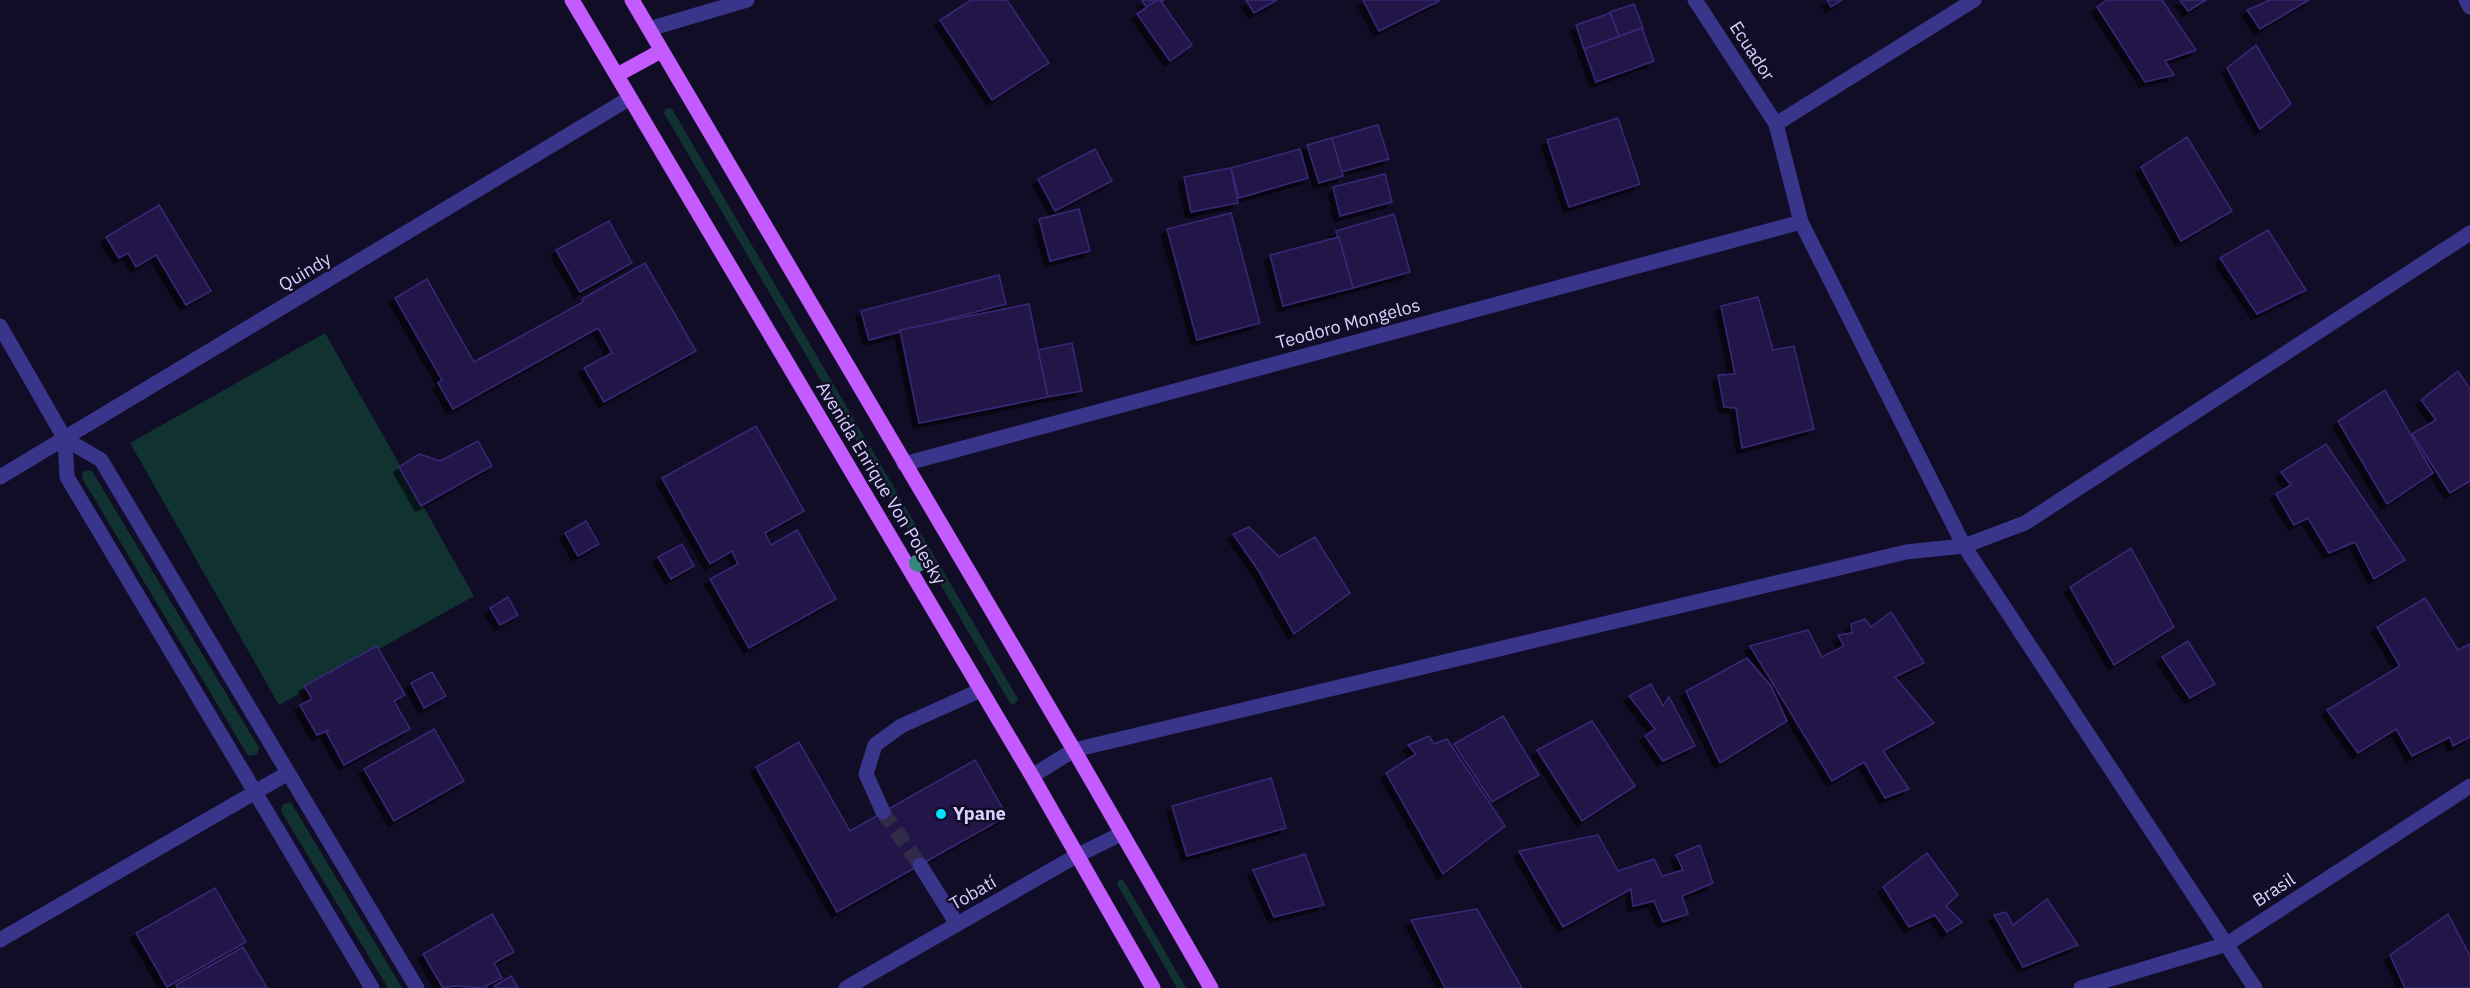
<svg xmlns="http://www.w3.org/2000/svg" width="2470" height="988" font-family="'IBM Plex Sans',sans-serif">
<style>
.green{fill:#103231}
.building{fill:#23184a;stroke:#392877;stroke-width:1.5;filter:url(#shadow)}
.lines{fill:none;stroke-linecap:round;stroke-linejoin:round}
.minor-tunnel{stroke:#302b47;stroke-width:15;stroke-dasharray:15 8;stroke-linecap:butt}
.minor{stroke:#39358a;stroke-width:15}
.major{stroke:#c35bff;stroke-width:15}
.tree{fill:#37867e}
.poi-dot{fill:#00e2ff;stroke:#120d27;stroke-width:2}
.labels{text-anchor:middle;stroke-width:5;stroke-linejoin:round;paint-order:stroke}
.street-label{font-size:18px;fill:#d9d4ff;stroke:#120d27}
.poi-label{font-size:18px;font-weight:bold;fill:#d9d4ff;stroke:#120d27;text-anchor:start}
</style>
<defs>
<filter id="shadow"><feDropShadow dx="-5.5" dy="5.5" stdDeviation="0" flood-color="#0009"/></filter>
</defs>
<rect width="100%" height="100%" fill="#120d27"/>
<g class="green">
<path d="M 668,108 L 672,109 L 1018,699 L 1014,705 L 1010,703 L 664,113 L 665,109 Z"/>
<path d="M 325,333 L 474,596 L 279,705 L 130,443 Z"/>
<path d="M 86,470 L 92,471 L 259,748 L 257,754 L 250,756 L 247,754 L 82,478 L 83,473 Z"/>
<path d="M 290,802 L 292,804 L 402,988 L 388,988 L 281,811 L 282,805 Z"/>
<path d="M 1120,879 L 1124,881 L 1186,988 L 1177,988 L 1117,884 Z"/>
</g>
<g class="building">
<path d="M 971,0 L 1007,0 L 1049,63 L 992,100 L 940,20 Z"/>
<path d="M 1142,0 L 1164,0 L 1148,10 Z"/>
<path d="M 1157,0 L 1160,0 L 1192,45 L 1170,61 L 1137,14 Z"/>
<path d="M 1246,0 L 1277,0 L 1254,13 Z"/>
<path d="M 1363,0 L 1438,0 L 1439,1 L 1379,31 Z"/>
<path d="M 1827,0 L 1842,0 L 1831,7 Z"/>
<path d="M 2107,0 L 2162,0 L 2196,50 L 2165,61 L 2174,75 L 2145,82 L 2097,7 Z"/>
<path d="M 2180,0 L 2206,0 L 2188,11 Z"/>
<path d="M 2270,0 L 2309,0 L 2260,29 L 2247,10 Z"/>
<path d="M 1634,4 L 1643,28 L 1619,36 L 1610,12 Z"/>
<path d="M 1610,13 L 1619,36 L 1584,49 L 1576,25 Z"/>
<path d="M 1642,28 L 1654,61 L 1596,82 L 1584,49 Z"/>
<path d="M 2256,45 L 2291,104 L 2260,129 L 2227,68 Z"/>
<path d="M 1618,118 L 1640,184 L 1569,207 L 1547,140 Z"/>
<path d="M 1378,125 L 1389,159 L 1341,172 L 1332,138 Z"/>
<path d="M 2187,137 L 2232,211 L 2181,241 L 2141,167 Z"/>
<path d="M 1332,138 L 1343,176 L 1319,183 L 1307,145 Z"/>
<path d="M 1095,149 L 1112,181 L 1055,211 L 1038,179 Z"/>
<path d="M 1300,149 L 1308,178 L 1239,198 L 1231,168 Z"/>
<path d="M 1231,168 L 1238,203 L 1191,212 L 1184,177 Z"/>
<path d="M 1385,174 L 1392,202 L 1340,216 L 1333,187 Z"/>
<path d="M 159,205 L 211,291 L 186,305 L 156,255 L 136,267 L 128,253 L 119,258 L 106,237 Z"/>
<path d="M 1079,209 L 1090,251 L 1050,261 L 1039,219 Z"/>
<path d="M 1231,213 L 1260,323 L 1197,340 L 1167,229 Z"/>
<path d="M 1394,214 L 1410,272 L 1353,288 L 1336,231 Z"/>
<path d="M 609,221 L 632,263 L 580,292 L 556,250 Z"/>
<path d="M 2268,230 L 2306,290 L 2257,314 L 2220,258 Z"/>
<path d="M 1339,237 L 1353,288 L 1283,306 L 1270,255 Z"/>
<path d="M 645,263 L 696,351 L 604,402 L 584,368 L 612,353 L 598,328 L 453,409 L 438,383 L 442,380 L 395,298 L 427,279 L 474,362 L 583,302 L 582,299 Z"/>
<path d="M 999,275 L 1006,304 L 869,340 L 861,311 Z"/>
<path d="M 1758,297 L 1773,350 L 1794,346 L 1814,429 L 1742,448 L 1736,408 L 1724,407 L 1718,375 L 1735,374 L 1721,306 Z"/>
<path d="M 1029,304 L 1048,397 L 919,423 L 900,330 Z"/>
<path d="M 1072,343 L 1082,391 L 1048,397 L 1038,350 Z"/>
<path d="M 2458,371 L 2470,389 L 2470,481 L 2450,493 L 2412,434 L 2436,420 L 2421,400 Z"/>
<path d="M 2385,390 L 2433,473 L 2387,504 L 2338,421 Z"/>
<path d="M 756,426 L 804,511 L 765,533 L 771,545 L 797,530 L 836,599 L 749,648 L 710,579 L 738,564 L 732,551 L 710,564 L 662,478 Z"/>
<path d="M 478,441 L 492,466 L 421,506 L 399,467 L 419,454 L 440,461 Z"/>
<path d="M 2326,444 L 2405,560 L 2374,579 L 2355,542 L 2329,553 L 2308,518 L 2294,525 L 2276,494 L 2291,485 L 2281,472 Z"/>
<path d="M 586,521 L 599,544 L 578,556 L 565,533 Z"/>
<path d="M 1249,527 L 1279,557 L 1315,537 L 1350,593 L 1294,634 L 1258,570 L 1233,534 Z"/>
<path d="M 682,544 L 694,566 L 671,579 L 658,557 Z"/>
<path d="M 2131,548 L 2174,627 L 2114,665 L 2070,587 Z"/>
<path d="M 508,597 L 518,615 L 500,625 L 490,608 Z"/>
<path d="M 2425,598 L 2458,650 L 2470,644 L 2470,737 L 2453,746 L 2450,737 L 2412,756 L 2396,729 L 2358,753 L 2327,710 L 2400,666 L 2377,627 Z"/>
<path d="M 1891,612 L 1924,663 L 1895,677 L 1934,723 L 1883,751 L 1909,789 L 1885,798 L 1864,762 L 1832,781 L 1750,646 L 1808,630 L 1822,657 L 1844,646 L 1838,635 L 1852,633 L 1851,624 L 1865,619 L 1871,627 Z"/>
<path d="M 2188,641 L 2215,684 L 2190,698 L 2162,657 Z"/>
<path d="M 377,646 L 405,695 L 394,701 L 410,729 L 344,765 L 326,732 L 329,730 L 317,735 L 300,705 L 312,699 L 304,686 Z"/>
<path d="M 1747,658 L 1771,686 L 1787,721 L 1720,763 L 1686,691 Z"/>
<path d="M 432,672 L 446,696 L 424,708 L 411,683 Z"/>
<path d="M 1651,684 L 1663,706 L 1669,697 L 1695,746 L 1663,761 L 1645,736 L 1655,729 L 1629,696 Z"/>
<path d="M 1503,716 L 1539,775 L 1492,802 L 1454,744 Z"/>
<path d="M 1592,721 L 1635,786 L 1582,821 L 1537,750 Z"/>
<path d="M 434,729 L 464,781 L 394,821 L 364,769 Z"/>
<path d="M 1429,736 L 1434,744 L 1447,739 L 1505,826 L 1443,874 L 1386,773 L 1416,754 L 1408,745 Z"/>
<path d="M 799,742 L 850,831 L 975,760 L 1007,816 L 837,912 L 756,767 Z"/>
<path d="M 1271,778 L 1286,828 L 1187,856 L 1172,806 Z"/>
<path d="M 1598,835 L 1618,871 L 1654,859 L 1662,876 L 1683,870 L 1676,855 L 1700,845 L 1713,883 L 1682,896 L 1688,914 L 1663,922 L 1654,901 L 1633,906 L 1631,889 L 1563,927 L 1519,851 Z"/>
<path d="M 1927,853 L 1958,895 L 1946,906 L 1962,922 L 1947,932 L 1935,915 L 1909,927 L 1883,887 Z"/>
<path d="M 1305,854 L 1324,905 L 1274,917 L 1253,870 Z"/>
<path d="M 215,888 L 246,942 L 167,987 L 136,933 Z"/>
<path d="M 2047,899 L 2078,945 L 2023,967 L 1994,915 L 2006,912 L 2013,925 Z"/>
<path d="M 1477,909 L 1522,988 L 1445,988 L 1411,920 Z"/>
<path d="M 492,914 L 514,952 L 494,963 L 502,978 L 486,986 L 487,988 L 454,986 L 443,988 L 423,954 Z"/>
<path d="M 2448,914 L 2470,956 L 2470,988 L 2405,988 L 2390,955 Z"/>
<path d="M 243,947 L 267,988 L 178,988 L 176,985 Z"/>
<path d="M 511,976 L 518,988 L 495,988 L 494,986 Z"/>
</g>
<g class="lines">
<path class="minor-tunnel" d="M 883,812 L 920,865"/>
<g class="minor">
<path d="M 1695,0 L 1776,124 L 1801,222 L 1964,546 L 2255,988"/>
<path d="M 2466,0 L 2470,7"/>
<path d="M 649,29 L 747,0"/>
<path d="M 1776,124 L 1974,0"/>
<path d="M 0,326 L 65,439 L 67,477 L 372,988"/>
<path d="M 65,439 L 101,460 L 417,988"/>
<path d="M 904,464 L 1801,222"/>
<path d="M 0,477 L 630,98"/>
<path d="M 1032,776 L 1074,750 L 1906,552 L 1964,546 L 2025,523 L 2470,233"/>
<path d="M 883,812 L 866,774 L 875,745 L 901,726 L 981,690"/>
<path d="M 920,865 L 957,924"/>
<path d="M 0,940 L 288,773"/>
<path d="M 846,988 L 1076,856 L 1121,834"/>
<path d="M 2081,988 L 2227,944 L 2470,786"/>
</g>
<g class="major">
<path d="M 572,0 L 1032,776 L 1153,988"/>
<path d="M 632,0 L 1074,750 L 1211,988"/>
<path d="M 617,75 L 661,51"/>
</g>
</g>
<circle class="tree" cx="918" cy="563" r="9"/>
<circle class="poi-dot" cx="941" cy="814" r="6"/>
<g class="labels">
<g class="street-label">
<text transform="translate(1752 51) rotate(57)" y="6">Ecuador</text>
<text transform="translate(305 272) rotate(-31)" y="6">Quindy</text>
<text transform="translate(1348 324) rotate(-15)" y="6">Teodoro Mongelos</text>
<text transform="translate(881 483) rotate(59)" y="6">Avenida Enrique Von Polesky</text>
<text transform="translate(2274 890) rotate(-33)" y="6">Brasil</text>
<text transform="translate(973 893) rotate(-30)" y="6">Tobatí</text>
</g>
<g class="poi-label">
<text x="953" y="820">Ypane</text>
</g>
</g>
</svg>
